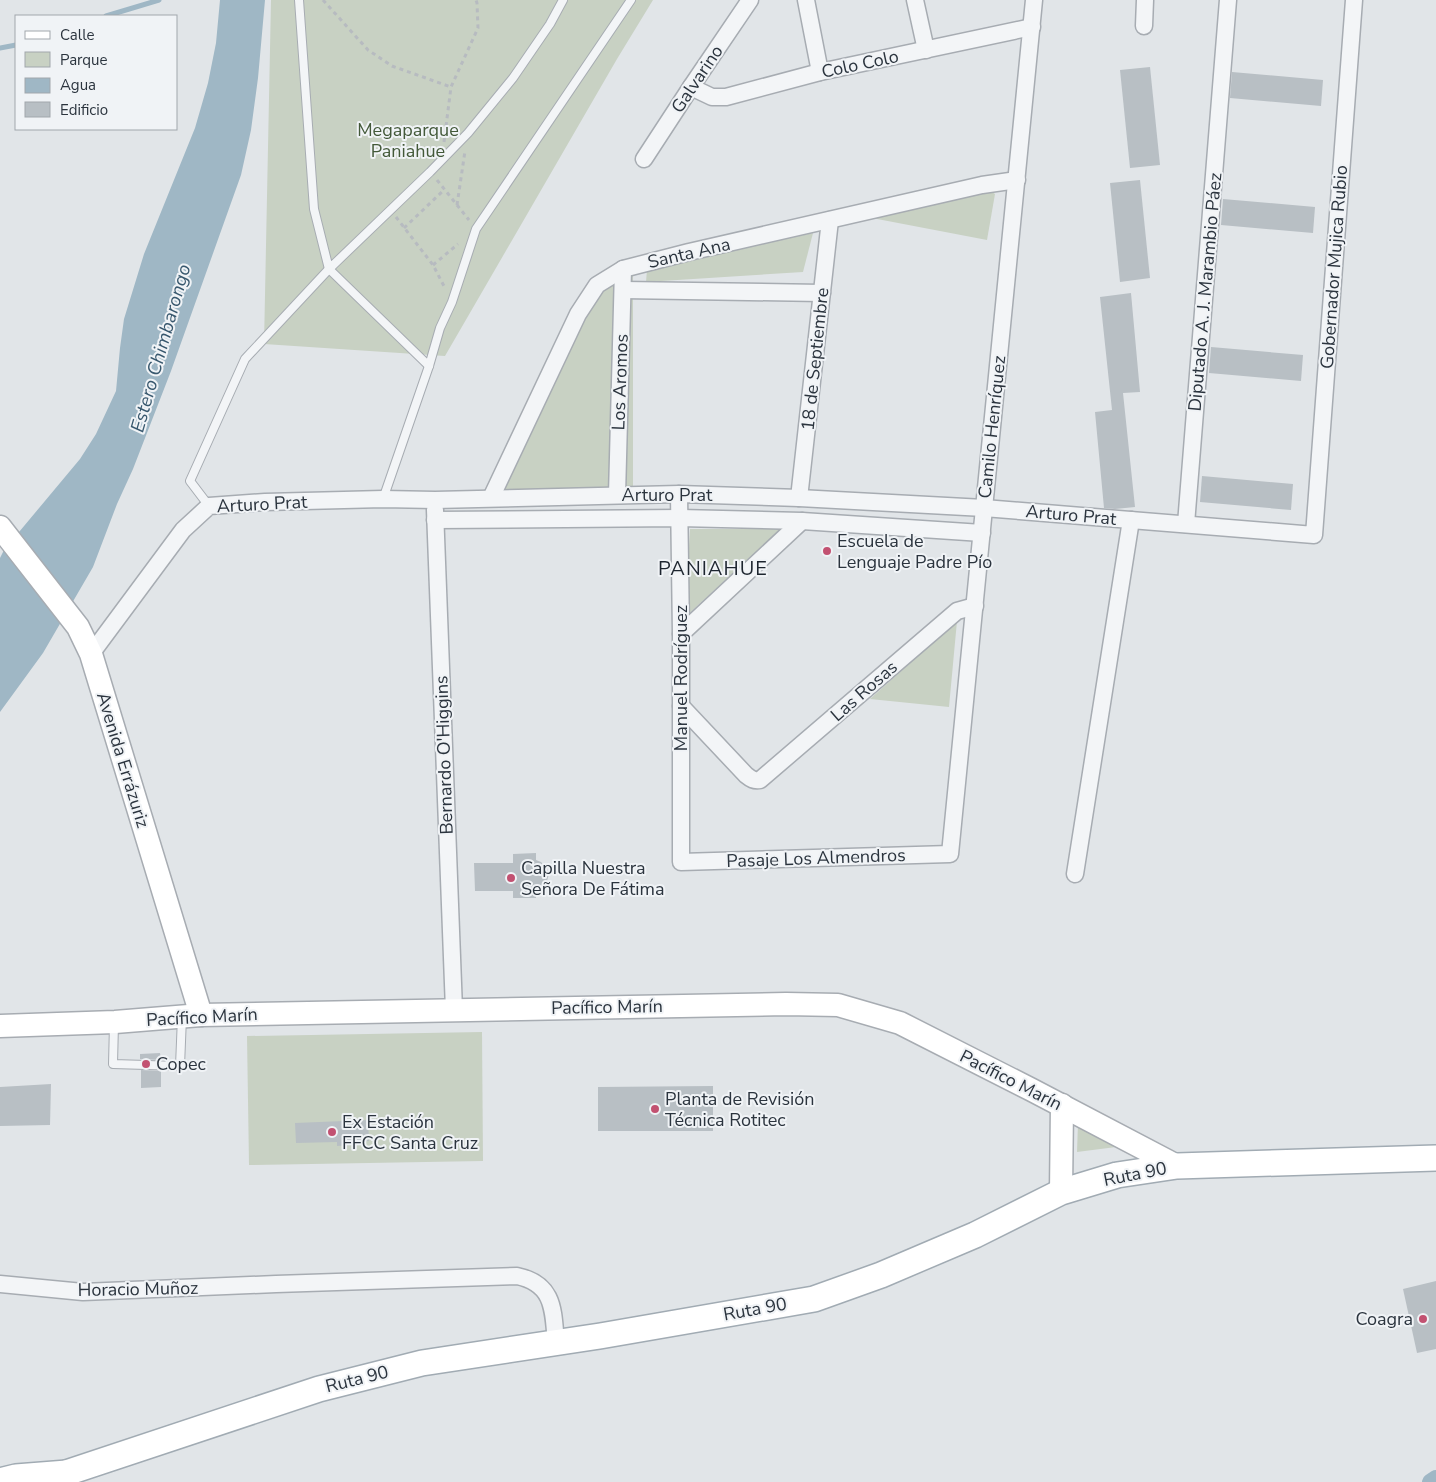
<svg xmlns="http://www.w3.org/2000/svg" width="1436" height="1482" font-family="'Nunito Sans',sans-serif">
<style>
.green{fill:#c8d1c3}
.water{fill:#9fb7c5}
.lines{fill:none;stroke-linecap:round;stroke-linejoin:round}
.stream{stroke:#9fb7c5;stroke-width:5}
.canal{stroke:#9fb7c5;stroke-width:16}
.building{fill:#b8bfc4}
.lane-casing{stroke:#a7acb2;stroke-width:10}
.street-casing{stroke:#a7acb2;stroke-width:19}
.secondary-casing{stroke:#a7acb2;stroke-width:25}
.primary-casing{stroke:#a1abb3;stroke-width:28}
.path{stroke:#b7bbc0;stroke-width:3;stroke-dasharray:4 4;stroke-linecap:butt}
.lane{stroke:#f3f5f7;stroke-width:8}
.street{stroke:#f3f5f7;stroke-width:16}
.secondary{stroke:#fff;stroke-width:22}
.primary{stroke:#fff;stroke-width:25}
.poi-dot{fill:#c25171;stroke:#f0f3f6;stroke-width:2}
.labels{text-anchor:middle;stroke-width:4;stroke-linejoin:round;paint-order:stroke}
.street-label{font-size:18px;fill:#2b343e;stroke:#f0f3f6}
.park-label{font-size:18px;fill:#435939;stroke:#f0f3f6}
.poi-label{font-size:18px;fill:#2b343e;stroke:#f0f3f6;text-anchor:start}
.water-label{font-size:19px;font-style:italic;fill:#38586e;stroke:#f0f3f6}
.quarter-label{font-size:20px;letter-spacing:1px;fill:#1d252f;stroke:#f0f3f6}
</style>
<rect width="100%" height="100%" fill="#e1e5e8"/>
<g class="green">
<path d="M 271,0 L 653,0 L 617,59 L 445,356 L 264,344 Z"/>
<path d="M 982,185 L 995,194 L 987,240 L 872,218 Z"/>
<path d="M 813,233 L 803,272 L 646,282 L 647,270 Z"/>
<path d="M 633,261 L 633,486 L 491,498 L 578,314 Z"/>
<path d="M 690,529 L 781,529 L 685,617 Z"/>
<path d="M 957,621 L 949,707 L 870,699 Z"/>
<path d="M 482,1032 L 483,1161 L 249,1165 L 247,1036 Z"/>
<path d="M 1078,1123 L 1116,1142 L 1116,1147 L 1077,1152 Z"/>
</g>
<path class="water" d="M 220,0 L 265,0 L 258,78 L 251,130 L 241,175 L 171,371 L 133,469 L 117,504 L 93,567 L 43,653 L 0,712 L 0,558 L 4,550 L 80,459 L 96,434 L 116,391 L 120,348 L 124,319 L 144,254 L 195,128 L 208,83 L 216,43 Z"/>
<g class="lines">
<g class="stream">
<path d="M 106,16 L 159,0"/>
<path d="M 0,48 L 16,45"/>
</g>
<path class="canal" d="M 1430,1482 L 1436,1478"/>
</g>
<g class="building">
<path d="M 1150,67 L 1160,165 L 1130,168 L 1120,70 Z"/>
<path d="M 1232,72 L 1323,80 L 1321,106 L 1230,98 Z"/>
<path d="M 1140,180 L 1150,278 L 1120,282 L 1110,183 Z"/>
<path d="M 1223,199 L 1315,207 L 1313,233 L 1221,225 Z"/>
<path d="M 1131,293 L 1140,392 L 1123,393 L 1135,507 L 1115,509 L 1104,508 L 1095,412 L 1112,410 L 1100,297 Z"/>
<path d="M 1211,347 L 1303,355 L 1301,381 L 1209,373 Z"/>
<path d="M 1202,476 L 1293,484 L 1291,510 L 1200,502 Z"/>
<path d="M 536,853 L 536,860 L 541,862 L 546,867 L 549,874 L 547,881 L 542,888 L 536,891 L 536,898 L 513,898 L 513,891 L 475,891 L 474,863 L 513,863 L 513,854 Z"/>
<path d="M 160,1053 L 161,1060 L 140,1059 L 140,1054 Z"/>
<path d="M 141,1070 L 161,1071 L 161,1087 L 141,1088 Z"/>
<path d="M 51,1084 L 50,1125 L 0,1126 L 0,1087 Z"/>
<path d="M 713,1086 L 713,1131 L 598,1131 L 598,1087 Z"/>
<path d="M 368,1120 L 369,1141 L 353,1142 L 353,1145 L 337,1146 L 337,1142 L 296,1143 L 295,1123 Z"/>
<path d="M 1436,1281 L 1436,1349 L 1417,1353 L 1403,1289 Z"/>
</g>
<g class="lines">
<defs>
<g id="lane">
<path d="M 299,0 L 314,209 L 329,269 L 430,172 L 468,133 L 513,78 L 550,24 L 563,0"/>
<path d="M 383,499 L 429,366 L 440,328 L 452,302 L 476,229 L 631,0"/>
<path d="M 209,506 L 190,481 L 245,359 L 329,269 L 429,366"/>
<path d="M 114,1024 L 113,1064 L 180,1066 L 182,1017"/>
</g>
<g id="street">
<path d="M 806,0 L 820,72"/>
<path d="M 915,0 L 926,50"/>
<path d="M 1144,26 L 1145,0"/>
<path d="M 691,87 L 712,97 L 726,97 L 820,72 L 1032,27"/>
<path d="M 644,159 L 691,87 L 750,0"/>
<path d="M 623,290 L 822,293"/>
<path d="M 679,494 L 681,634 L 681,862 L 950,854 L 1034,0"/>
<path d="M 617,495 L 623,269"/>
<path d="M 491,498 L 578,314 L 597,285 L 623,269 L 689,252 L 982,185 L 1017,180"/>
<path d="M 799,498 L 830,220"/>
<path d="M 435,510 L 454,1010"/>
<path d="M 435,520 L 680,518 L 802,521 L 982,533"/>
<path d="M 1186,524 L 1228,0"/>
<path d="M 681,634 L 802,521"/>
<path d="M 91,654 L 183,530 L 209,506 L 265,502 L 383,499 L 435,500 L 679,494 L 799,498 L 984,508 L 1314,535 L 1354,0"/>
<path d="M 681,706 L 746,775 C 751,779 754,781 760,780 L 957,611 L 975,606"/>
<path d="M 1075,874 L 1131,520"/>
<path d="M 0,1284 L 83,1292 L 276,1284 L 517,1276 C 555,1284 553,1311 556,1343"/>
</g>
<g id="secondary">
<path d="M 0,527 L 78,627 L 91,654 L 201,1015"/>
<path d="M 0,1026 L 115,1022 L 201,1015 L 786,1004 L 838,1005 L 900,1023 L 1032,1090 L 1177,1166"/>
<path d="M 1061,1192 L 1062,1105"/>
</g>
<g id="primary">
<path d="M 0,1481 L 16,1477 L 67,1473"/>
<path d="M 49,1482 L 69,1472 L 319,1389 L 422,1363 L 600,1336 L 814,1299 L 881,1275 L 975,1235 L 1061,1192 L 1117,1175 L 1177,1166 L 1436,1158"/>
</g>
</defs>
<use href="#lane" class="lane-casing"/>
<use href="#street" class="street-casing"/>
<use href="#secondary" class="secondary-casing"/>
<use href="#primary" class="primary-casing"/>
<g class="path">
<path d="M 323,0 L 368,50 L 392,66 L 451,87"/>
<path d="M 444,142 L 451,87 L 478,28 L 477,3 L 476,0"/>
<path d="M 437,180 L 469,220"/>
<path d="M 457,205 L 465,151"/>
<path d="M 396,217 L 433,265 L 445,288"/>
<path d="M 404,228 L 444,190"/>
<path d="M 433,265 L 458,244"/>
</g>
<use href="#lane" class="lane"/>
<use href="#street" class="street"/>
<use href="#secondary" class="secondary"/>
<use href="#primary" class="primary"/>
</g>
<g class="poi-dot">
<circle cx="827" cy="551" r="5"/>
<circle cx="511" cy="878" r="5"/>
<circle cx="146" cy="1064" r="5"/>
<circle cx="655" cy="1109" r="5"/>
<circle cx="332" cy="1132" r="5"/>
<circle cx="1423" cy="1319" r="5"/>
</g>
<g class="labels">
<g class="street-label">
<text transform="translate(860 64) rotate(-12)" y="6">Colo Colo</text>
<text transform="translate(697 79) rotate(-56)" y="6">Galvarino</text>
<text transform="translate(689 253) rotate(-13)" y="6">Santa Ana</text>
<text transform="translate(1334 267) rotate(-86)" y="6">Gobernador Mujica Rubio</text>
<text transform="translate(1205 292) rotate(-85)" y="6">Diputado A. J. Marambio Páez</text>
<text transform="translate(815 359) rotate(-84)" y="6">18 de Septiembre</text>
<text transform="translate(620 382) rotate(-88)" y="6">Los Aromos</text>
<text transform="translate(992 427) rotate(-84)" y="6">Camilo Henríquez</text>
<text x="667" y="501">Arturo Prat</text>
<text transform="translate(262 504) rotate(-3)" y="6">Arturo Prat</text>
<text transform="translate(1071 515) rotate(5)" y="6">Arturo Prat</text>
<text transform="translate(681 678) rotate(-90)" y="6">Manuel Rodríguez</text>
<text transform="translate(864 691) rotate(-41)" y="6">Las Rosas</text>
<text transform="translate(444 755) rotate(-92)" y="6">Bernardo O'Higgins</text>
<text transform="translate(123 760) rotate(73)" y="6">Avenida Errázuriz</text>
<text transform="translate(816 858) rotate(-2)" y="6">Pasaje Los Almendros</text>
<text transform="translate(607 1007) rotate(-1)" y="6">Pacífico Marín</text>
<text transform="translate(202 1017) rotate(-3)" y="6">Pacífico Marín</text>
<text transform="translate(1011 1080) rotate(27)" y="6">Pacífico Marín</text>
<text transform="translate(1135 1174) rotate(-11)" y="6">Ruta 90</text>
<text transform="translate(138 1289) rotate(-1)" y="6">Horacio Muñoz</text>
<text transform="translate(755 1309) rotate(-10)" y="6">Ruta 90</text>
<text transform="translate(357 1379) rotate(-14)" y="6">Ruta 90</text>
</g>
<g class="park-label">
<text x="408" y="136">Megaparque<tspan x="408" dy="21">Paniahue</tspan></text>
</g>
<g class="poi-label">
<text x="837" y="547">Escuela de<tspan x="837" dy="21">Lenguaje Padre Pío</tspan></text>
<text x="521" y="874">Capilla Nuestra<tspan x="521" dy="21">Señora De Fátima</tspan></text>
<text x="156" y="1070">Copec</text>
<text x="665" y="1105">Planta de Revisión<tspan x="665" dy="21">Técnica Rotitec</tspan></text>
<text x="342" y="1128">Ex Estación<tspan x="342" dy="21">FFCC Santa Cruz</tspan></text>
<text x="1413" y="1325" text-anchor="end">Coagra</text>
</g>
<g class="water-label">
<text transform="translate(160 348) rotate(-74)" y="7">Estero Chimbarongo</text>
</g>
<g class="quarter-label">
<text x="713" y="575">PANIAHUE</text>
</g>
</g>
<rect x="15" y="15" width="162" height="115" fill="#f0f3f6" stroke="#a1a7ac"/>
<rect x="25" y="31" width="25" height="8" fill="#ffffff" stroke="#a1a7ac"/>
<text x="60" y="40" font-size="15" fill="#2b343e">Calle</text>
<rect x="25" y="52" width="25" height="15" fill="#c8d1c3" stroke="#a1a7ac"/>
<text x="60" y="65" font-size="15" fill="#2b343e">Parque</text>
<rect x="25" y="78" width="25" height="15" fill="#9fb7c5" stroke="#a1a7ac"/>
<text x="60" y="90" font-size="15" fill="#2b343e">Agua</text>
<rect x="25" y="102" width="25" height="15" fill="#b8bfc4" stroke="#a1a7ac"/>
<text x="60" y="115" font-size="15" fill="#2b343e">Edificio</text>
</svg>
